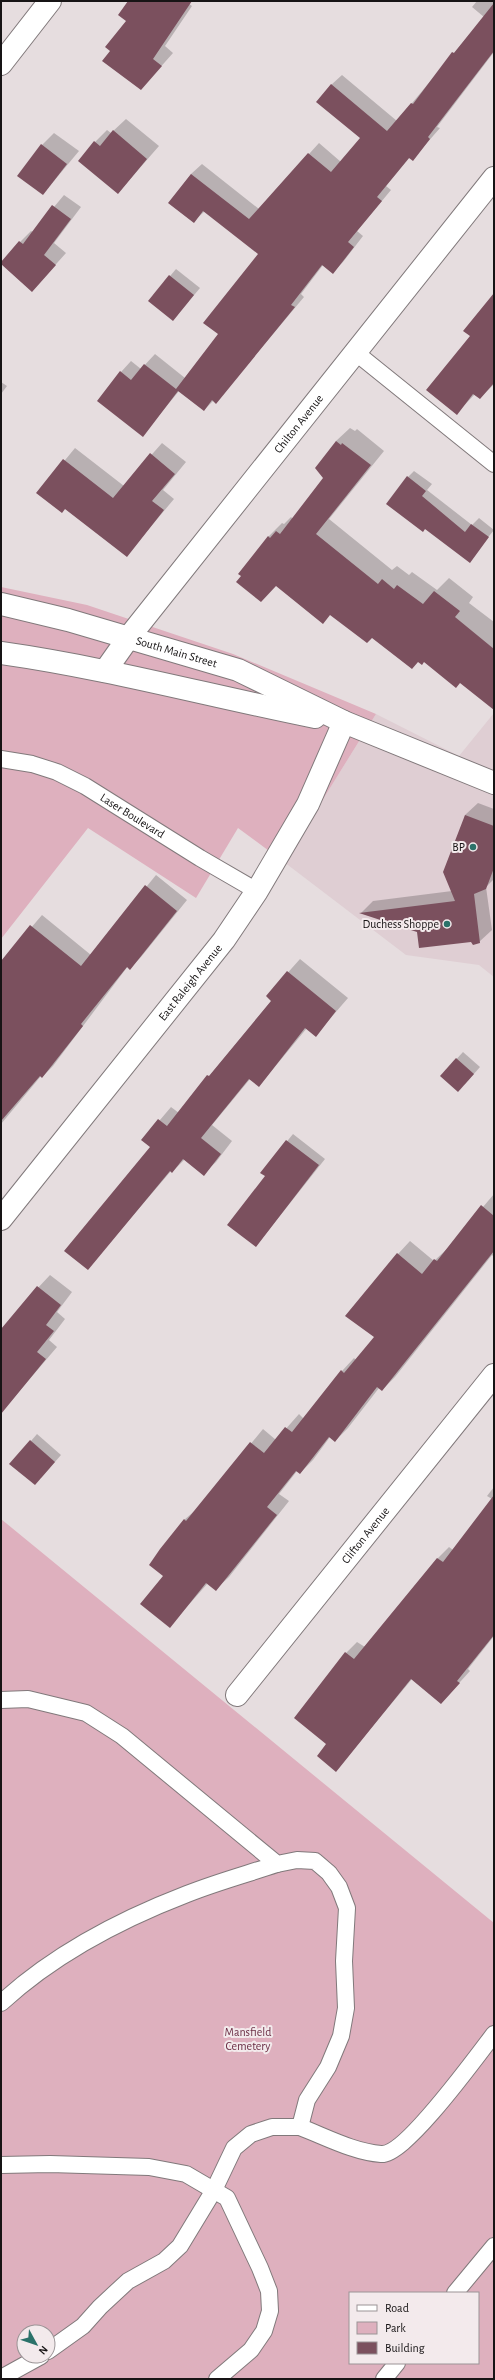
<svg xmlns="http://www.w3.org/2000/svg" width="495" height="2380" font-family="'Alegreya Sans',sans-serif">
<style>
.built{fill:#dfced3}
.green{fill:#deb0be;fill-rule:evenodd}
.shadow{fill:#0003}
.building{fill:#7b505e}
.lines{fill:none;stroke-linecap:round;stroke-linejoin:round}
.service-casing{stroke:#81797b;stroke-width:18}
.minor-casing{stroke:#81797b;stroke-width:24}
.trunk-casing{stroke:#81797b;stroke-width:24}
.service{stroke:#fff;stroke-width:16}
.minor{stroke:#fff;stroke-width:22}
.trunk{stroke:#fff;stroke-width:22}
.poi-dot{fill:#2b726a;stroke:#f3eaec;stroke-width:1.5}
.labels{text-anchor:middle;stroke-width:4;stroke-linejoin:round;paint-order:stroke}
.street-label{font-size:12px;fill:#171415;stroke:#f3eaec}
.poi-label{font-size:12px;fill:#171415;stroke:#f3eaec;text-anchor:end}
.park-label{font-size:12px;fill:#6b2e45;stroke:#f3eaec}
</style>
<rect width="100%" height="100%" fill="#e6dddf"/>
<path class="built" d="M 494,713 L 494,977 L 479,965 L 406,955 L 284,862 L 376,714 L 459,756 Z"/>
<g class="green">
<path d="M 1,587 L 87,605 L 233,654 L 376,714 L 284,862 L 238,828 L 196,898 L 88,828 L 1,939 Z"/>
<path d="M 1,1519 L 494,1923 L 494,2379 L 1,2379 ZM 350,2293 L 478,2293 L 478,2363 L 350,2363 ZM 24,2332 L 48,2332 L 48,2356 L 24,2356 Z"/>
</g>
<g class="shadow">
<path d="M 129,1 L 185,1 L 192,6 L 165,46 L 173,53 L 141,89 L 111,51 L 127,21 Z"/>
<path d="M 477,1 L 494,1 L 494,52 L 437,127 L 440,128 L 413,159 L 410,157 L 386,186 L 391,190 L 357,231 L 363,236 L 343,262 L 333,272 L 323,265 L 301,294 L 304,297 L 216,402 L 214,400 L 204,410 L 179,391 L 142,436 L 121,372 L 131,361 L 141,369 L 155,354 L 185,378 L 220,334 L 259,254 L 205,211 L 193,222 L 169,203 L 191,174 L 202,164 L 259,209 L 319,143 L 341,162 L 361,138 L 331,85 L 342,75 L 397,121 L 484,17 L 472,7 Z"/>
<path d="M 126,119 L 159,146 L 118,193 L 95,142 L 107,130 L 111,133 Z"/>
<path d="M 54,133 L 79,151 L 43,194 L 42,145 Z"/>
<path d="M 64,195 L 81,207 L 54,243 L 66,253 L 32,291 L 20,242 L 31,231 L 33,232 Z"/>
<path d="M 176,269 L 200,288 L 173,320 L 149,301 Z"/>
<path d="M 494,297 L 494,384 L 480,398 L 475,394 L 457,413 L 471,336 Z"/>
<path d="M 1,382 L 7,386 L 1,394 Z"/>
<path d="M 350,428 L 355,431 L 357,429 L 384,451 L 329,519 L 392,570 L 397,566 L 409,575 L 412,572 L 437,590 L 449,578 L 473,597 L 469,603 L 494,622 L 494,708 L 460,682 L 456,687 L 268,537 L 282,523 L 284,524 L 291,517 L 293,519 L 324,478 L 336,441 Z"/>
<path d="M 162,443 L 186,462 L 163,490 L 174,499 L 127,555 L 66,507 L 38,493 L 75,448 L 124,486 Z"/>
<path d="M 414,471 L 432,484 L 427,490 L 472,525 L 479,518 L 494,530 L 469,561 L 408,477 Z"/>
<path d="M 478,803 L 494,809 L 494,879 L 486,887 L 492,930 L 479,942 L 418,931 L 361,913 L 373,901 L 452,891 L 465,815 Z"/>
<path d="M 156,875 L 187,900 L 141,957 L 130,968 L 128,966 L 53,1066 L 42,1077 L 41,1076 L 1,1124 L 1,963 L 42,915 L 91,955 Z"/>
<path d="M 300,959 L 348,998 L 316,1035 L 307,1028 L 259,1086 L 250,1079 L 212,1125 L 232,1141 L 216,1162 L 203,1174 L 185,1159 L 172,1172 L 171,1171 L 88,1268 L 152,1147 L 143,1140 L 171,1107 L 179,1113 L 272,1000 L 267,996 Z"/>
<path d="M 463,1052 L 480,1067 L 465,1084 L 441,1076 Z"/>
<path d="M 293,1134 L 325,1159 L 256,1246 L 267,1176 L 262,1172 Z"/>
<path d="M 494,1194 L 494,1257 L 492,1255 L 395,1377 L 382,1390 L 379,1388 L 348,1428 L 335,1441 L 330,1437 L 313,1460 L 300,1473 L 297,1471 L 279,1494 L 289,1501 L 229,1577 L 216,1589 L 208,1583 L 170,1626 L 164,1576 L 184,1520 L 198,1508 L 263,1429 L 276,1440 L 299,1414 L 304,1419 L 342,1371 L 354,1358 L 356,1360 L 375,1337 L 398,1254 L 410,1241 L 434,1261 L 449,1247 Z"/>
<path d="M 50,1275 L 72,1292 L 57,1312 L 65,1319 L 49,1340 L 57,1347 L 11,1401 L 1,1392 L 1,1328 L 5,1331 L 21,1306 Z"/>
<path d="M 37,1434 L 61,1455 L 41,1478 L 31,1441 Z"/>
<path d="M 494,1487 L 494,1636 L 468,1669 L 470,1671 L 441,1703 L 412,1679 L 336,1770 L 327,1744 L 346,1653 L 357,1642 L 365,1647 L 438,1558 L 449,1547 L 453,1550 L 492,1499 L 487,1496 Z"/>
</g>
<g class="building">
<path d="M 128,1 L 192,1 L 153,59 L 162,66 L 141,90 L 102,61 L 110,51 L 105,47 L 126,21 L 118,15 Z"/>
<path d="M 494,3 L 494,51 L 428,137 L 430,139 L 413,161 L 409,158 L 377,197 L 382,201 L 348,242 L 354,247 L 333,274 L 322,265 L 291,305 L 295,307 L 216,404 L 212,400 L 204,411 L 178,391 L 143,437 L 97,401 L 120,371 L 131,380 L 144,364 L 176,389 L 218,334 L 203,323 L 258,254 L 203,211 L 194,223 L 168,203 L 191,174 L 249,219 L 308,153 L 331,172 L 360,138 L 316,102 L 331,84 L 387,131 L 411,103 L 413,104 L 452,52 L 454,53 Z"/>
<path d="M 113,130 L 147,159 L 118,194 L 78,161 L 94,141 L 100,146 Z"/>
<path d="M 41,144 L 67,164 L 43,195 L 17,176 Z"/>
<path d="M 52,205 L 71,219 L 44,255 L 56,265 L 32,292 L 1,264 L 1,262 L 19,241 L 23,244 Z"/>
<path d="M 169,275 L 194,295 L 173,321 L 148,301 Z"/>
<path d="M 494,293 L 494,383 L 480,399 L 473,394 L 457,415 L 426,390 L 470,336 L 463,331 Z"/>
<path d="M 336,441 L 341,445 L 342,443 L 371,465 L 316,534 L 378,584 L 382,579 L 394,589 L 397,585 L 423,604 L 434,591 L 460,611 L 455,617 L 494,649 L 494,710 L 460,683 L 456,688 L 424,662 L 422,665 L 418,662 L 412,669 L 372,638 L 367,643 L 330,615 L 323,624 L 276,586 L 261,602 L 236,582 L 241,576 L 238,574 L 268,536 L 270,538 L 276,531 L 280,534 L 323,478 L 315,468 Z"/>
<path d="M 150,453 L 175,474 L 152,501 L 164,510 L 127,557 L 65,509 L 62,513 L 36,493 L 63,459 L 113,498 Z"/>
<path d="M 407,476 L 426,491 L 422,496 L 465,532 L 471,524 L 489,537 L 470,563 L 425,529 L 423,532 L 386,504 Z"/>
<path d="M 465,815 L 494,826 L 494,868 L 486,889 L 474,894 L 480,943 L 473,945 L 471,942 L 419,948 L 417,932 L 359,913 L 455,901 L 443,872 Z"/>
<path d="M 145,885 L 177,911 L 130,970 L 127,967 L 81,1024 L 83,1026 L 42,1078 L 40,1076 L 1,1121 L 1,961 L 30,925 L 81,966 Z"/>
<path d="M 287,971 L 336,1011 L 316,1037 L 305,1028 L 259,1087 L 249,1079 L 201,1138 L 221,1154 L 204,1176 L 183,1159 L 172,1173 L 170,1171 L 88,1270 L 64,1251 L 150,1147 L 141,1140 L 158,1119 L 167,1126 L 207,1075 L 209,1076 L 271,1001 L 266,996 Z"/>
<path d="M 456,1058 L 474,1074 L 458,1092 L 440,1076 Z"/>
<path d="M 286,1140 L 319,1165 L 256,1247 L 227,1225 L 265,1176 L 260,1173 Z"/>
<path d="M 481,1205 L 494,1216 L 494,1251 L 382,1391 L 377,1387 L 335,1442 L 329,1437 L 300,1474 L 296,1471 L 267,1507 L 277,1515 L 216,1591 L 206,1583 L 170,1628 L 140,1604 L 163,1576 L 149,1565 L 160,1549 L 184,1519 L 186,1521 L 194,1511 L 250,1442 L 264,1453 L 285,1427 L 292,1432 L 341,1370 L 344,1373 L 374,1337 L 345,1316 L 397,1253 L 422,1274 L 434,1259 L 437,1261 Z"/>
<path d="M 37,1286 L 61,1305 L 46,1325 L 54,1331 L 37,1352 L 46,1359 L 1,1414 L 1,1329 Z"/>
<path d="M 30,1440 L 55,1462 L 35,1485 L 9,1464 Z"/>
<path d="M 494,1495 L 494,1635 L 457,1681 L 460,1683 L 441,1704 L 411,1679 L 336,1772 L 317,1756 L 326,1744 L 294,1718 L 345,1652 L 354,1659 L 437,1558 L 443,1562 Z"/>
</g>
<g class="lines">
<defs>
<g id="service">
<path d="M 355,352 L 494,464"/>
<path id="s1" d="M 1,759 L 32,764 L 57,772 L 85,786 L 200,858 L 257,891"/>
<path d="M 1,1700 L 28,1699 L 86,1713 L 122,1736 L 277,1864 L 297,1860 L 315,1861 L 329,1873 L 339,1887 L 347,1908 L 344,1961 L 346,2008 L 341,2036 L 328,2067 L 307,2100 L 300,2127 L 272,2127 L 251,2134 L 234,2148 L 214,2190 L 180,2246 L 164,2261 L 128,2281 L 100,2307 L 83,2326 L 48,2351"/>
<path d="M 1,2003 C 53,1955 122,1919 187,1894 C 217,1882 247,1874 277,1864"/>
<path d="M 300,2127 C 326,2137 354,2152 381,2154 C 405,2156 477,2056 494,2034"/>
<path d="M 1,2165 L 50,2164 L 149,2167 L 186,2174 L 227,2198 L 260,2268 L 269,2291 L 270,2311 L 264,2331 L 251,2350 L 217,2379"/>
<path d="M 455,2293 L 494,2246"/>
<path d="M 1,2378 L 41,2356"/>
<path d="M 384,2379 L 397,2363"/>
</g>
<g id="minor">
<path d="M 1,64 L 50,1"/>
<path id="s2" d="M 105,671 L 129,637 L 494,178"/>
<path id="s3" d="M 1,1219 L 224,940 L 257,891 L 308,804 L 344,722"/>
<path id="s4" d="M 237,1695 L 494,1375"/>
</g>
<g id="trunk">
<path id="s5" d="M 1,604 L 68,620 L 238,670 L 344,722 L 494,783"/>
<path d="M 1,653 C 107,668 210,696 315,717"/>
</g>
</defs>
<use href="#service" class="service-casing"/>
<use href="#minor" class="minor-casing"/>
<use href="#trunk" class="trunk-casing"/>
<use href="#service" class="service"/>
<use href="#minor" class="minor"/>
<use href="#trunk" class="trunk"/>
</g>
<g class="poi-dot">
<circle cx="473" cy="847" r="4"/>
<circle cx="447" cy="924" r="4"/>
</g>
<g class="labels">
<g class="street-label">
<text dy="4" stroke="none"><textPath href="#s2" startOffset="314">Chilton Avenue</textPath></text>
<text dy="4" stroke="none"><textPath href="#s5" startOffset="182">South Main Street</textPath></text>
<text dy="4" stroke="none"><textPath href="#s1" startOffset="145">Laser Boulevard</textPath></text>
<text dy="4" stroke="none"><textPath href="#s3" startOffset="303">East Raleigh Avenue</textPath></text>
<text dy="4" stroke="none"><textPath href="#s4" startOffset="205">Clifton Avenue</textPath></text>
</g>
<g class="poi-label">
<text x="465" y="851">BP</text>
<text x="439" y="928">Duchess Shoppe</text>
</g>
<g class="park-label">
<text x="248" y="2036">Mansfield<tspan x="248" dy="14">Cemetery</tspan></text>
</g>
</g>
<rect width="495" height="2380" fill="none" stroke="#171415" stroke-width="4"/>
<rect x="349" y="2292" width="130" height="72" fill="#f3eaec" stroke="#9b9496"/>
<rect x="357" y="2305" width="20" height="6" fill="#ffffff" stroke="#9b9496"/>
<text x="385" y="2312" font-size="12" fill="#171415">Road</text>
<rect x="357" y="2322" width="20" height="12" fill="#deb0be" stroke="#9b9496"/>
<text x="385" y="2332" font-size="12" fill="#171415">Park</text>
<rect x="357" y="2342" width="20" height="12" fill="#7b505e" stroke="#9b9496"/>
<text x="385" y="2352" font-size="12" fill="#171415">Building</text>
<g transform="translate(36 2344) rotate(130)"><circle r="19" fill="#f3eaec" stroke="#9b9496"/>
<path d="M0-3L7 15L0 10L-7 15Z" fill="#2b726a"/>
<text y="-6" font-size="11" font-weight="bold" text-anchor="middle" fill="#171415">N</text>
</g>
</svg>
